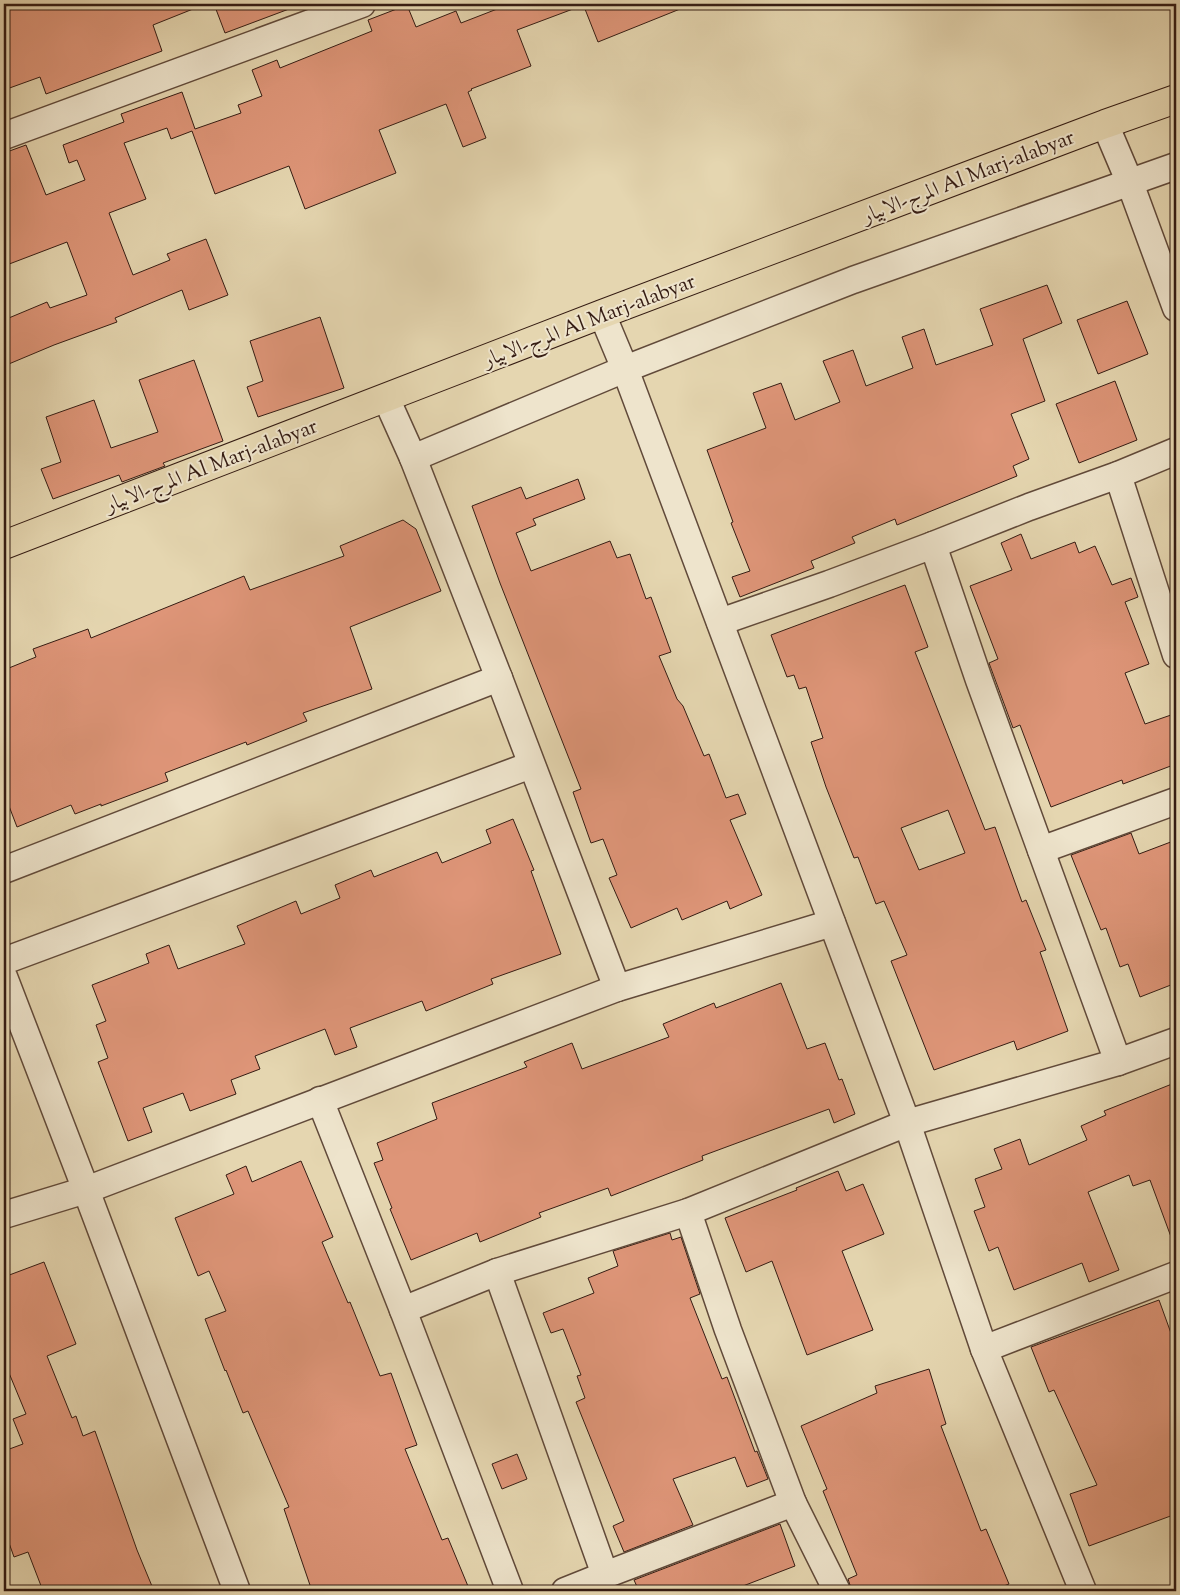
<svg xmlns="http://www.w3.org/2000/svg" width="1180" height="1595" font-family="'Sorts Mill Goudy',Amiri,serif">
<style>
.building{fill:#de9578;stroke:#351c13;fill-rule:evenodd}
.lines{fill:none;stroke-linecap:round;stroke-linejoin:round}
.minor-casing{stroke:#614a3a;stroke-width:29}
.major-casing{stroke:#351c13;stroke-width:30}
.minor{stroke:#eee4cc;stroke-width:26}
.major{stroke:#e5d6b0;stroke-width:28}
.labels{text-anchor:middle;stroke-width:4;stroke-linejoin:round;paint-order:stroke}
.street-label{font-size:21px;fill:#351c13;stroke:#eee4cc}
</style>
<rect width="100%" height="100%" fill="#e5d6b0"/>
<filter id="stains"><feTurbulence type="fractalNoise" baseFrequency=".004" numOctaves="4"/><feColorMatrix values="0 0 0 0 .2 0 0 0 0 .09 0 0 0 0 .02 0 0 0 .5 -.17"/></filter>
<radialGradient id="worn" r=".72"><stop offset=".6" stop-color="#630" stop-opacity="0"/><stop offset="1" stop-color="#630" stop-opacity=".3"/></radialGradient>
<g class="building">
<path d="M 4,4 L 203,4 L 203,5 L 153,25 L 162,51 L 46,94 L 40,77 L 4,90 Z"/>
<path d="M 214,4 L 297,4 L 297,6 L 225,33 Z"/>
<path d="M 510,4 L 581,4 L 581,6 L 517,30 L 531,66 L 471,89 L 472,90 L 468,92 L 486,138 L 463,147 L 446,104 L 379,130 L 396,173 L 305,209 L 289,166 L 215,194 L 192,131 L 171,139 L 167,128 L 124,143 L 146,199 L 109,213 L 133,275 L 170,260 L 167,254 L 206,239 L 228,295 L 189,310 L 182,290 L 115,318 L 117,322 L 54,345 L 4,366 L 4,320 L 47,302 L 50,308 L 87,295 L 67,242 L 4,266 L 4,153 L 26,145 L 46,195 L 85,180 L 77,160 L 69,163 L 63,145 L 124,122 L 121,114 L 182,92 L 195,129 L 241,113 L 238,105 L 262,96 L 252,70 L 277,60 L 280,68 L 372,31 L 368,20 L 407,5 L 416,27 L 456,11 L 461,23 Z"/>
<path d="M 583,4 L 690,4 L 690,5 L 598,42 Z"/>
<path d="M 1047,285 L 1062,323 L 1023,339 L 1045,401 L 1011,414 L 1029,459 L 1013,466 L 1017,476 L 897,525 L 895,519 L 852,537 L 855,543 L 811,561 L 814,568 L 740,597 L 732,577 L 750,571 L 731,523 L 733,522 L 707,450 L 766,428 L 753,393 L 781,383 L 795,420 L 840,402 L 823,361 L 853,350 L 866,386 L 913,368 L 902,337 L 924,329 L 936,365 L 993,345 L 980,309 Z"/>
<path d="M 1127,301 L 1148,354 L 1098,374 L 1077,320 Z"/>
<path d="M 320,317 L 344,388 L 258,417 L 247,387 L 263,381 L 250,341 Z"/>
<path d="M 194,360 L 223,441 L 163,463 L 165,466 L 122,482 L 119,475 L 53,499 L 41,469 L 61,462 L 46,417 L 94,400 L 111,448 L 158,432 L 139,380 Z"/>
<path d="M 1115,381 L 1137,440 L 1079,463 L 1056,404 Z"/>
<path d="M 578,479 L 585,499 L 533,519 L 536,525 L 516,533 L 531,571 L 610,541 L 617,558 L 630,554 L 646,599 L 651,597 L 671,652 L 659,656 L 677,699 L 683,706 L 704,756 L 709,754 L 726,798 L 738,794 L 746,814 L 730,820 L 762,895 L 730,909 L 727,901 L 682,920 L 677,908 L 631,928 L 609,878 L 617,875 L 603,839 L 591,843 L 573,792 L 581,789 L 500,583 L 472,506 L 521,487 L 526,499 Z"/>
<path d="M 403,520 L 416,529 L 441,591 L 350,627 L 372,689 L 303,713 L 307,721 L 247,745 L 246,742 L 165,773 L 168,781 L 101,806 L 101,804 L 75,814 L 71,805 L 17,827 L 4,793 L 4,670 L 36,657 L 33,649 L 88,629 L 91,638 L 244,576 L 250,590 L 344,556 L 340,546 Z"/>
<path d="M 1021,534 L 1031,559 L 1075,542 L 1079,553 L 1095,546 L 1112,585 L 1131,578 L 1138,597 L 1125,602 L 1149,664 L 1125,673 L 1145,724 L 1171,715 L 1176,729 L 1176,764 L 1123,784 L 1122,780 L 1051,807 L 1020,725 L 1013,728 L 989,663 L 998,659 L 970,586 L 1012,570 L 1001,543 Z"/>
<path d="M 905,585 L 928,647 L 915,652 L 985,830 L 995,827 L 1022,902 L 1026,900 L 1046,950 L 1040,952 L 1068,1031 L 1017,1050 L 1014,1041 L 934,1070 L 891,961 L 907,955 L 884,901 L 876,904 L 858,857 L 854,858 L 826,787 L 811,742 L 823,738 L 806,687 L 799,689 L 794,675 L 787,677 L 771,635 ZM 948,810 L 965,853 L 919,870 L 901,828 Z"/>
<path d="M 513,819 L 534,870 L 531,871 L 561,954 L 491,979 L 493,984 L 426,1011 L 422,1001 L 350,1028 L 357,1047 L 335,1055 L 325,1029 L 255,1056 L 260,1069 L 231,1080 L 236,1094 L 190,1111 L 183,1093 L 143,1108 L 152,1132 L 128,1141 L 98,1062 L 108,1058 L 96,1025 L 106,1021 L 92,985 L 149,963 L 146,954 L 169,945 L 178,969 L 245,944 L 237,926 L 296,901 L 301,914 L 340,898 L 335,885 L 371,870 L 374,877 L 437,852 L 442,863 L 491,843 L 486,830 Z"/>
<path d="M 1131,833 L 1139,854 L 1176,840 L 1176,983 L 1140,997 L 1128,964 L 1120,967 L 1106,928 L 1101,930 L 1071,855 Z"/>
<path d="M 781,983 L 807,1049 L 825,1043 L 839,1080 L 842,1079 L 855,1114 L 834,1123 L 829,1109 L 702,1156 L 703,1160 L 629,1189 L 611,1196 L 608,1188 L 539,1213 L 541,1217 L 480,1242 L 477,1233 L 411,1260 L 390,1209 L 392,1208 L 374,1163 L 383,1160 L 377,1143 L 437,1119 L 432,1103 L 527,1067 L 524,1062 L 572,1043 L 582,1069 L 669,1037 L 663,1024 L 714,1003 L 716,1008 Z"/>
<path d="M 1172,1084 L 1176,1095 L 1176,1244 L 1174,1245 L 1150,1180 L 1133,1186 L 1129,1175 L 1088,1192 L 1119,1270 L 1089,1282 L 1082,1263 L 1014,1290 L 998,1247 L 989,1251 L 974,1211 L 985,1207 L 975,1179 L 1002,1169 L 994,1149 L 1020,1139 L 1029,1165 L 1087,1140 L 1081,1126 L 1106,1115 L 1104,1111 Z"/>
<path d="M 301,1161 L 333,1237 L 322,1242 L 348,1303 L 350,1302 L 380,1376 L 391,1373 L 417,1445 L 405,1449 L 442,1540 L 448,1538 L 470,1591 L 312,1591 L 284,1509 L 289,1507 L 248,1411 L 243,1413 L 226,1370 L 225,1371 L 205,1319 L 226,1311 L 209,1271 L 198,1276 L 175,1218 L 234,1194 L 226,1175 L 246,1166 L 252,1182 Z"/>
<path d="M 838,1171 L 846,1191 L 863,1184 L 884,1234 L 842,1251 L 873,1330 L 807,1355 L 772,1261 L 746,1272 L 725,1218 L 797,1190 L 796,1188 Z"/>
<path d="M 670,1233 L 672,1240 L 681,1237 L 700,1294 L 690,1298 L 722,1379 L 727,1377 L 755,1452 L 757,1451 L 768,1479 L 747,1487 L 735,1457 L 673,1479 L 693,1525 L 624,1552 L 613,1526 L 624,1521 L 576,1402 L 585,1398 L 577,1376 L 581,1375 L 563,1329 L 551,1333 L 543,1313 L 594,1293 L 588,1278 L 618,1266 L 613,1251 Z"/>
<path d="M 44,1262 L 76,1344 L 47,1356 L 72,1418 L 76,1416 L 83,1436 L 95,1431 L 137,1550 L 154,1591 L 43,1591 L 28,1552 L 14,1557 L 4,1529 L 4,1451 L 23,1444 L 13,1419 L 26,1414 L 4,1361 L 4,1277 Z"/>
<path d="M 1159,1300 L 1176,1347 L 1176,1514 L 1089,1546 L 1070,1494 L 1097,1485 L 1054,1390 L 1049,1392 L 1031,1347 Z"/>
<path d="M 929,1369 L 946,1424 L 941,1426 L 981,1531 L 986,1529 L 1009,1584 L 991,1591 L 852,1591 L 848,1579 L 857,1575 L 823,1491 L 827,1489 L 801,1426 L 877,1393 L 875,1386 Z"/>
<path d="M 517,1454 L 527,1479 L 502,1489 L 492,1464 Z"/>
<path d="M 780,1524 L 795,1566 L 730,1591 L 639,1591 L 634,1580 Z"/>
</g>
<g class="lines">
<defs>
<g id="minor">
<path d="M 1105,124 L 1130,183 L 1176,308"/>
<path d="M 4,136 L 362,4"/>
<path d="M 602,314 L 625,369 L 907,1123 L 984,1349 L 1083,1591"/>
<path d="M 386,398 L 413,458 L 499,678 L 617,988"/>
<path d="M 413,458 L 625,369 L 853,280 L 1176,166"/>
<path d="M 1118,475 L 1176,655"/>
<path d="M 933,545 L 979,680 L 1118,1062"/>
<path d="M 720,622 L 829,584 L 933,545 L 1029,507 L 1118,475 L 1176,451"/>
<path d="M 1041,850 L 1176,801"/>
<path d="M 4,870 L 499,678"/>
<path d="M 4,961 L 531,765"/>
<path d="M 4,977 L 86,1190 L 237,1591"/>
<path d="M 320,1100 L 403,1310 L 510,1591"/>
<path d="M 688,1212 L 728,1330 L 793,1503 L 837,1591"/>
<path d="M 4,1215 L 86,1190 L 617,988 L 832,923"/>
<path d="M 497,1272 L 605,1575"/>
<path d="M 403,1310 L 497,1272 L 688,1212 L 907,1123 L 1118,1062 L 1176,1041"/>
<path d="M 984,1349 L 1176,1275"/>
<path d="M 565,1591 L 605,1575 L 793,1503"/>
</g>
<path id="major" d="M 4,545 L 602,314 L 1105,124 L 1176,99"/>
</defs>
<use href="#minor" class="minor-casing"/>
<use href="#major" class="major-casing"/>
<use href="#minor" class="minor"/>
<use href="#major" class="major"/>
</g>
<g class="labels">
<g class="street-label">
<text transform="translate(968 176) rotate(-21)" y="7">المرج-الابيار Al Marj-alabyar</text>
<text transform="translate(589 320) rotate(-21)" y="7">المرج-الابيار Al Marj-alabyar</text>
<text transform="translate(211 465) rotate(-21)" y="7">المرج-الابيار Al Marj-alabyar</text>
</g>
</g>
<rect width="1180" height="1595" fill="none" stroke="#e5d6b0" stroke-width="20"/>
<rect x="5" y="5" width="1170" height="1585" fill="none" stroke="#351c13" stroke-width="2.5"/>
<rect x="10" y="10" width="1160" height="1575" fill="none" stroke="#351c13"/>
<rect width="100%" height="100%" filter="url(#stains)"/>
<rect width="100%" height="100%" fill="url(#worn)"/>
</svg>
